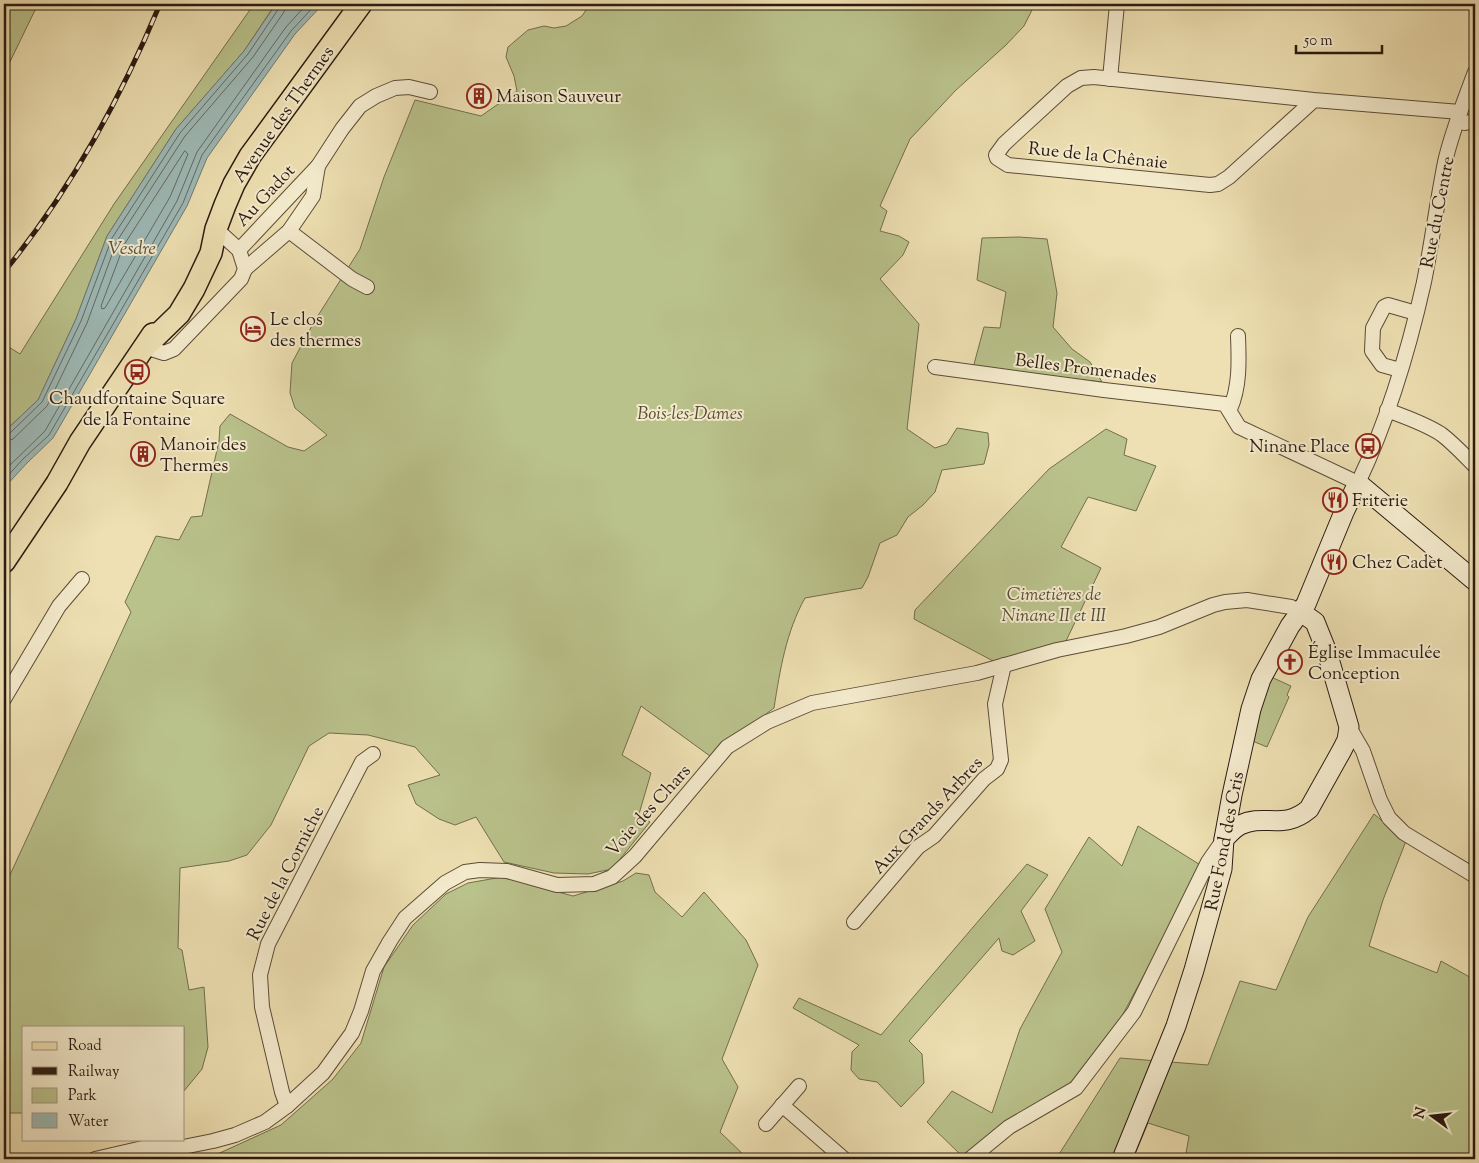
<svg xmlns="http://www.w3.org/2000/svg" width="1479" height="1163" font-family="'Sorts Mill Goudy',serif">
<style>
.green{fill:#bac28b;stroke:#726e4e}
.water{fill:#9ebab7;stroke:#707a75}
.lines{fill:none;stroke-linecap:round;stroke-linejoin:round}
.shore{stroke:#646a64;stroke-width:1}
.street-casing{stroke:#5c4c39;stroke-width:16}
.secondary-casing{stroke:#2b1a11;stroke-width:21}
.primary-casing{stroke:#2b1a11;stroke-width:24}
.street{stroke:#f4ebcd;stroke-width:14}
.secondary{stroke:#f4ebcd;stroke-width:19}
.primary{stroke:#eee0b2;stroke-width:21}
.rail-casing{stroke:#2b1a11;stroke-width:5}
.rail{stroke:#f4ebcd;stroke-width:3;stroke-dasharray:9;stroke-linecap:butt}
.labels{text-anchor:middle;stroke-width:4;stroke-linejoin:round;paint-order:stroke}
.poi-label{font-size:18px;fill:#2b1a11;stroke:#f4ebcd;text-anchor:start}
.street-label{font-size:18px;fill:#2b1a11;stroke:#f4ebcd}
.park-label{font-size:18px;font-style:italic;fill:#564c36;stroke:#f4ebcd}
.water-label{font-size:19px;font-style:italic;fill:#53524b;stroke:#f4ebcd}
</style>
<rect width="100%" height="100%" fill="#eee0b2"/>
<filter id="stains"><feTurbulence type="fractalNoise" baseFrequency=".004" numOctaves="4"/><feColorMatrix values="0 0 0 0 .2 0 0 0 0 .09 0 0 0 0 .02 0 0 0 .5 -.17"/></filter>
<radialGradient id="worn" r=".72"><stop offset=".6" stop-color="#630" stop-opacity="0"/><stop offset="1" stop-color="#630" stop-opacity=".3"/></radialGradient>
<g class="green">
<path d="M 4,4 L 38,4 L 4,74 Z"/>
<path d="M 254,4 L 266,4 L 272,9 L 244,51 L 176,129 L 107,236 L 76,319 L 38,400 L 4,432 L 4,344 L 20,354 L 114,204 Z"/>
<path d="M 590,4 L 1035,4 L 1024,26 L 1006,45 L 956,90 L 910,139 L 880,206 L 887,211 L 880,231 L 899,236 L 909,242 L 903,255 L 880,279 L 919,324 L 907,429 L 935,448 L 947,444 L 957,428 L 988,433 L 989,445 L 984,464 L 942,470 L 935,492 L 923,505 L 908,517 L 897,535 L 880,543 L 868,577 L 862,588 L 805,598 C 786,632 780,670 774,708 L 710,756 L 641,706 L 622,755 L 651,773 L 639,814 L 650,822 L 612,869 L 588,874 L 554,873 L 504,862 L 476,817 L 455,825 L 439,819 L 416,804 L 408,785 L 440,775 L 415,747 L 368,735 L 329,733 L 309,746 L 271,825 L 247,855 L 229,861 L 180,868 L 178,948 L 182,950 L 189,990 L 204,987 L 208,1047 L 202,1069 L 184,1091 L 184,1027 L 24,1027 L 24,1113 L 4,1113 L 4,888 L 131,612 L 125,602 L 156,536 L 179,540 L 191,517 L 202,516 L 219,441 L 220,426 L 230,414 L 288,447 L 304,451 L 327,435 L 295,408 L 290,393 L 292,363 L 314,322 L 360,249 L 384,177 L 415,100 L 481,116 L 517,91 L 514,76 L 506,57 L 508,47 L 528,30 L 544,26 L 554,28 L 566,26 L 582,16 Z"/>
<path d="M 1019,237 L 1047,239 L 1057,293 L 1053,327 L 1072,349 L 1090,362 L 1102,382 L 973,368 L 984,327 L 1000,328 L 1006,292 L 977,280 L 982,238 Z"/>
<path d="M 1106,429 L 1127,439 L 1124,455 L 1156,466 L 1136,511 L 1088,497 L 1061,547 L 1101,568 L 1066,641 L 995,662 L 914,619 L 915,610 L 1049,469 Z"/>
<path d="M 1269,676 L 1291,686 L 1287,695 L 1289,697 L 1267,747 L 1250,740 Z"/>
<path d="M 1374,814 L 1406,841 L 1383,900 L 1369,946 L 1437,973 L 1441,961 L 1475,980 L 1475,1159 L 1185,1159 L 1189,1136 L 1148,1123 L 1133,1159 L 1056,1159 L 1120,1058 L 1208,1065 L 1240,981 L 1276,990 L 1308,917 Z"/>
<path d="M 1138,826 L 1202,866 L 1122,1016 L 1067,1087 L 963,1157 L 927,1122 L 952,1091 L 992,1113 L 1020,1029 L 1062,952 L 1045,909 L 1089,837 L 1122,866 Z"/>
<path d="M 1027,864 L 1048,875 L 1021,911 L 1035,941 L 1013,955 L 1002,951 L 999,938 L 909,1041 L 922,1054 L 924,1083 L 901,1107 L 877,1082 L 859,1079 L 851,1070 L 852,1052 L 859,1045 L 793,1008 L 799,998 L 881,1035 Z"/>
<path d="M 636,873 L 649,875 L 655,892 L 682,917 L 704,892 L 746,940 L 758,965 L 722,1059 L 738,1087 L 720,1132 L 748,1159 L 123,1159 L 143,1152 L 211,1157 L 281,1125 L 333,1079 L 361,1043 L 384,967 L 413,925 L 446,894 L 468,883 L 502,877 L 573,896 L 623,881 Z"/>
</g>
<path class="water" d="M 276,4 L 323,4 L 295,34 L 207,158 L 187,206 L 53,438 L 27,463 L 4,488 L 4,432 L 38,400 L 76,319 L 107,236 L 176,129 L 244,51 Z"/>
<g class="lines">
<g class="shore">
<path d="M 185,151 L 188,154 L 170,197 L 105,308 L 102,309 L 101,306 L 124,245 Z"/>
<path d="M 4,436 L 9,434 L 42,402 L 81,321 L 112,238 L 180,133 L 248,54 L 279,8 L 280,4"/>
<path d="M 4,442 L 13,439 L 47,406 L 87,323 L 117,241 L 185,136 L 253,57 L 284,12 L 286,4"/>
<path d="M 4,471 L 45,431 L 177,201 L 197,152 L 286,27 L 307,4"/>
<path d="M 4,480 L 23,459 L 49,435 L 183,203 L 202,155 L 291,31 L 316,4"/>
</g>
<defs>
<g id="street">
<path d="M 1110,79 L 1117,4"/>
<path d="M 1314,100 L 1229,177 L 1218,184 L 1210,185 L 1008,165 L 997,158 L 996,155 L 1004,144 L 1067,86 L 1081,78 L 1094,77 L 1314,100 L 1460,112"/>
<path d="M 1458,120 L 1465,123 L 1475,121"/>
<path d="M 289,231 L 352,279 L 367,287"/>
<path d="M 239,250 L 318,166 L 342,129 L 360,106 L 376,96 L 395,88 L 409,87 L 430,92"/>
<path d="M 245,269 L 289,231 L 313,196 L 318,166"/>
<path d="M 145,347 L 164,353 L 174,349 L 241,279 L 245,269 L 239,250 L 216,229"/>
<path d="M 935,367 L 1104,390 L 1225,404 L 1239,427 L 1358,483 C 1388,420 1409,349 1424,282 C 1432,242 1437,202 1445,162 C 1452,131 1464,102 1475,72"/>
<path d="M 1400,370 L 1382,365 L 1372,351 L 1373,328 L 1384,307 L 1388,305 L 1416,313"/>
<path d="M 1230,409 C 1240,387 1239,360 1238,336"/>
<path d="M 1387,410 C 1405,417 1424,423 1441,434 C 1453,443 1464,455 1475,466"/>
<path d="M 4,699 L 59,606 L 82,579"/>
<path d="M 1349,727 L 1363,751 L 1380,800 L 1389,818 L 1404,833 L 1475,876"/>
<path d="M 854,922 L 918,847 L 934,836 L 984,779 L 997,769 L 1001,760 L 995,704 L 1004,665"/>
<path d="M 782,1105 L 844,1159"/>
<path d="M 287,1106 L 282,1092 L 262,1007 L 260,975 L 268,944 L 362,762 L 373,754"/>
<path d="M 766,1124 L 799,1086"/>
<path d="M 95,1159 L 147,1147 L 178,1148 L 213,1141 L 235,1135 L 265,1122 L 287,1106 L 323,1073 L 352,1033 L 361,1011 L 373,971 L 390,941 L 405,918 L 445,883 L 465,872 L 480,870 L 507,871 L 557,885 L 594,884 L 612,877 L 635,856 L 727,747 L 767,722 L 812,703 L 977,673 L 1057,650 L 1126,636 L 1159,627 L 1213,605 L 1225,602 L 1247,600 L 1291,607 L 1301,612"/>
<path d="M 970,1159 L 1009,1127 L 1076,1088 L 1134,1012 L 1208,862 L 1224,839"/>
</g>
<g id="secondary">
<path d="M 1224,839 C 1229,834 1234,828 1240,825 C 1265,813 1283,831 1309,809 L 1342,750 L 1347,740 L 1349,727 L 1327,652 L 1315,622 L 1301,612"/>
<path d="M 1122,1159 L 1176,1026 L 1194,970 L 1222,869 L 1224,839 L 1232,795 L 1251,709 L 1261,679 L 1290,626 L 1306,604 L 1344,512 L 1358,483 L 1475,581"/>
</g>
<g id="primary">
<path d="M 145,347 L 179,314 L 194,289 L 211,253 L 216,229 L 225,205 L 234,184 L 250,156 L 361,4"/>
<path d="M 4,562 L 57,483 L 80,442 L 153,334"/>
</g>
</defs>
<use href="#street" class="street-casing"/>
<use href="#secondary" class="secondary-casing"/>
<use href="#primary" class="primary-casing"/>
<use href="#street" class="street"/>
<use href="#secondary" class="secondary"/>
<use href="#primary" class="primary"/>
<defs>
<path id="rail" d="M 4,272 C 70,191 120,100 160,4"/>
</defs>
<use href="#rail" class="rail-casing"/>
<use href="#rail" class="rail"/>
</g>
<defs>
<symbol id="building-ring" viewBox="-11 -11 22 22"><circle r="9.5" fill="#f4ebcd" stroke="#8f2418" stroke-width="1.5"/><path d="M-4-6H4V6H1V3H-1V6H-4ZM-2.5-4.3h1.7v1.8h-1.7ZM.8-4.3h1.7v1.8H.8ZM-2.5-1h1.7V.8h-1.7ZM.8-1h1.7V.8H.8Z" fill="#8f2418"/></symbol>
<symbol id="hotel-ring" viewBox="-11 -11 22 22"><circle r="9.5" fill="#f4ebcd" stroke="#8f2418" stroke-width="1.5"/><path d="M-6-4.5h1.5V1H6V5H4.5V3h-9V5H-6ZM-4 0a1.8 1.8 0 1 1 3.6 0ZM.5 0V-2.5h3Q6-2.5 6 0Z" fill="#8f2418"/></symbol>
<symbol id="bus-ring" viewBox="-11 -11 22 22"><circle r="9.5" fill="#f4ebcd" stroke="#8f2418" stroke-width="1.5"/><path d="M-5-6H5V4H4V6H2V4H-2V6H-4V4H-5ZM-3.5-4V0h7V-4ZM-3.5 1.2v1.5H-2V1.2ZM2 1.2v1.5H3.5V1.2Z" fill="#8f2418"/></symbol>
<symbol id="restaurant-ring" viewBox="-11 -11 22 22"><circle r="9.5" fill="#f4ebcd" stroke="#8f2418" stroke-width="1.5"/><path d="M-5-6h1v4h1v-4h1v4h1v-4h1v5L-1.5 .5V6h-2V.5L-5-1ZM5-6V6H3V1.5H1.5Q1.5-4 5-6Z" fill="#8f2418"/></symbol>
<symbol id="church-ring" viewBox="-11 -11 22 22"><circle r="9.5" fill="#f4ebcd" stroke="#8f2418" stroke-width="1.5"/><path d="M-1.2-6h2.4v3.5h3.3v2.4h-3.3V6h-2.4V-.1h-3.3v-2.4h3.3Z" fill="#8f2418"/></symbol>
</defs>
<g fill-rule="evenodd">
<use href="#building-ring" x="465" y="82" width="28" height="28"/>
<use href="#hotel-ring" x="239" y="315" width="28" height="28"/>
<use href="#bus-ring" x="123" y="358" width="28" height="28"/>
<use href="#bus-ring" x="1354" y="432" width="28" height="28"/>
<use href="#building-ring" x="129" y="440" width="28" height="28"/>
<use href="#restaurant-ring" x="1321" y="486" width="28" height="28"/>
<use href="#restaurant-ring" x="1320" y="548" width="28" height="28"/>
<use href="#church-ring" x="1276" y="648" width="28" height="28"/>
</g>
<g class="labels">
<g class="poi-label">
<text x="496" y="102">Maison Sauveur</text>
<text x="270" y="325">Le clos<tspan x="270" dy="21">des thermes</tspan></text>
<text x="137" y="404" text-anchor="middle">Chaudfontaine Square<tspan x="137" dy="21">de la Fontaine</tspan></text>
<text x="160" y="450">Manoir des<tspan x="160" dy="21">Thermes</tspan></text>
<text x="1350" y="452" text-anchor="end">Ninane Place</text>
<text x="1352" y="506">Friterie</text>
<text x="1352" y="568">Chez Cadet</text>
<text x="1308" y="658">Église Immaculée<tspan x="1308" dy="21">Conception</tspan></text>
</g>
<g class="street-label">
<text transform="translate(283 114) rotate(-55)" y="6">Avenue des Thermes</text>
<text transform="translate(1098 155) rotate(6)" y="6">Rue de la Chênaie</text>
<text transform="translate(265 195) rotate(-47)" y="6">Au Gadot</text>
<text transform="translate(1437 212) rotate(-79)" y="6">Rue du Centre</text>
<text transform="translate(1086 368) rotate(7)" y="6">Belles Promenades</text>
<text transform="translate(648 810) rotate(-48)" y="6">Voie des Chars</text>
<text transform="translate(927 815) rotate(-47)" y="6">Aux Grands Arbres</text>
<text transform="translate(1224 841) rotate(-79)" y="6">Rue Fond des Cris</text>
<text transform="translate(285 873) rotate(-63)" y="6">Rue de la Corniche</text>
</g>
<g class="park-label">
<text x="690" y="419">Bois-les-Dames</text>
<text x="1054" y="600">Cimetières de<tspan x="1054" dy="21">Ninane II et III</tspan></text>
</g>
<g class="water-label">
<text x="132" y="254">Vesdre</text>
</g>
</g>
<rect width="1479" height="1163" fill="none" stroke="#eee0b2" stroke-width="20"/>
<rect x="5" y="5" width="1469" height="1153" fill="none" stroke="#2b1a11" stroke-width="2.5"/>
<rect x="10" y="10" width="1459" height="1143" fill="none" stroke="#2b1a11"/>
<rect x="22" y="1026" width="162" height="115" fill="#f4ebcd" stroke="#a49782"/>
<rect x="32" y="1042" width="25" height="8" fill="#eee0b2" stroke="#a49782"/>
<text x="68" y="1050" font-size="15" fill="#2b1a11">Road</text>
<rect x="32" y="1067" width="25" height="8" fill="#2b1a11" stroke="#a49782"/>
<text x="68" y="1076" font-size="15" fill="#2b1a11">Railway</text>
<rect x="32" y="1088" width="25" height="15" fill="#bac28b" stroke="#a49782"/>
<text x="68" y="1100" font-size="15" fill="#2b1a11">Park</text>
<rect x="32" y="1113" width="25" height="15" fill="#9ebab7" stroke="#a49782"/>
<text x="68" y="1126" font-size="15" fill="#2b1a11">Water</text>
<g transform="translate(1432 1116) rotate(285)" stroke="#f4ebcd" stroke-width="4" paint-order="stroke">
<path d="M0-4L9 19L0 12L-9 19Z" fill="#2b1a11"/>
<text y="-8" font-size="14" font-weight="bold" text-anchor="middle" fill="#2b1a11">N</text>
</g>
<path d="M1296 45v8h86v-8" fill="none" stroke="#2b1a11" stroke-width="2.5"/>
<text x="1304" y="45" font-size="15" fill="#2b1a11" stroke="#f4ebcd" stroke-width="4" paint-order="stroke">50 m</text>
<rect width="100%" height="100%" filter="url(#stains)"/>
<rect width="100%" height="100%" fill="url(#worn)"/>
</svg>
